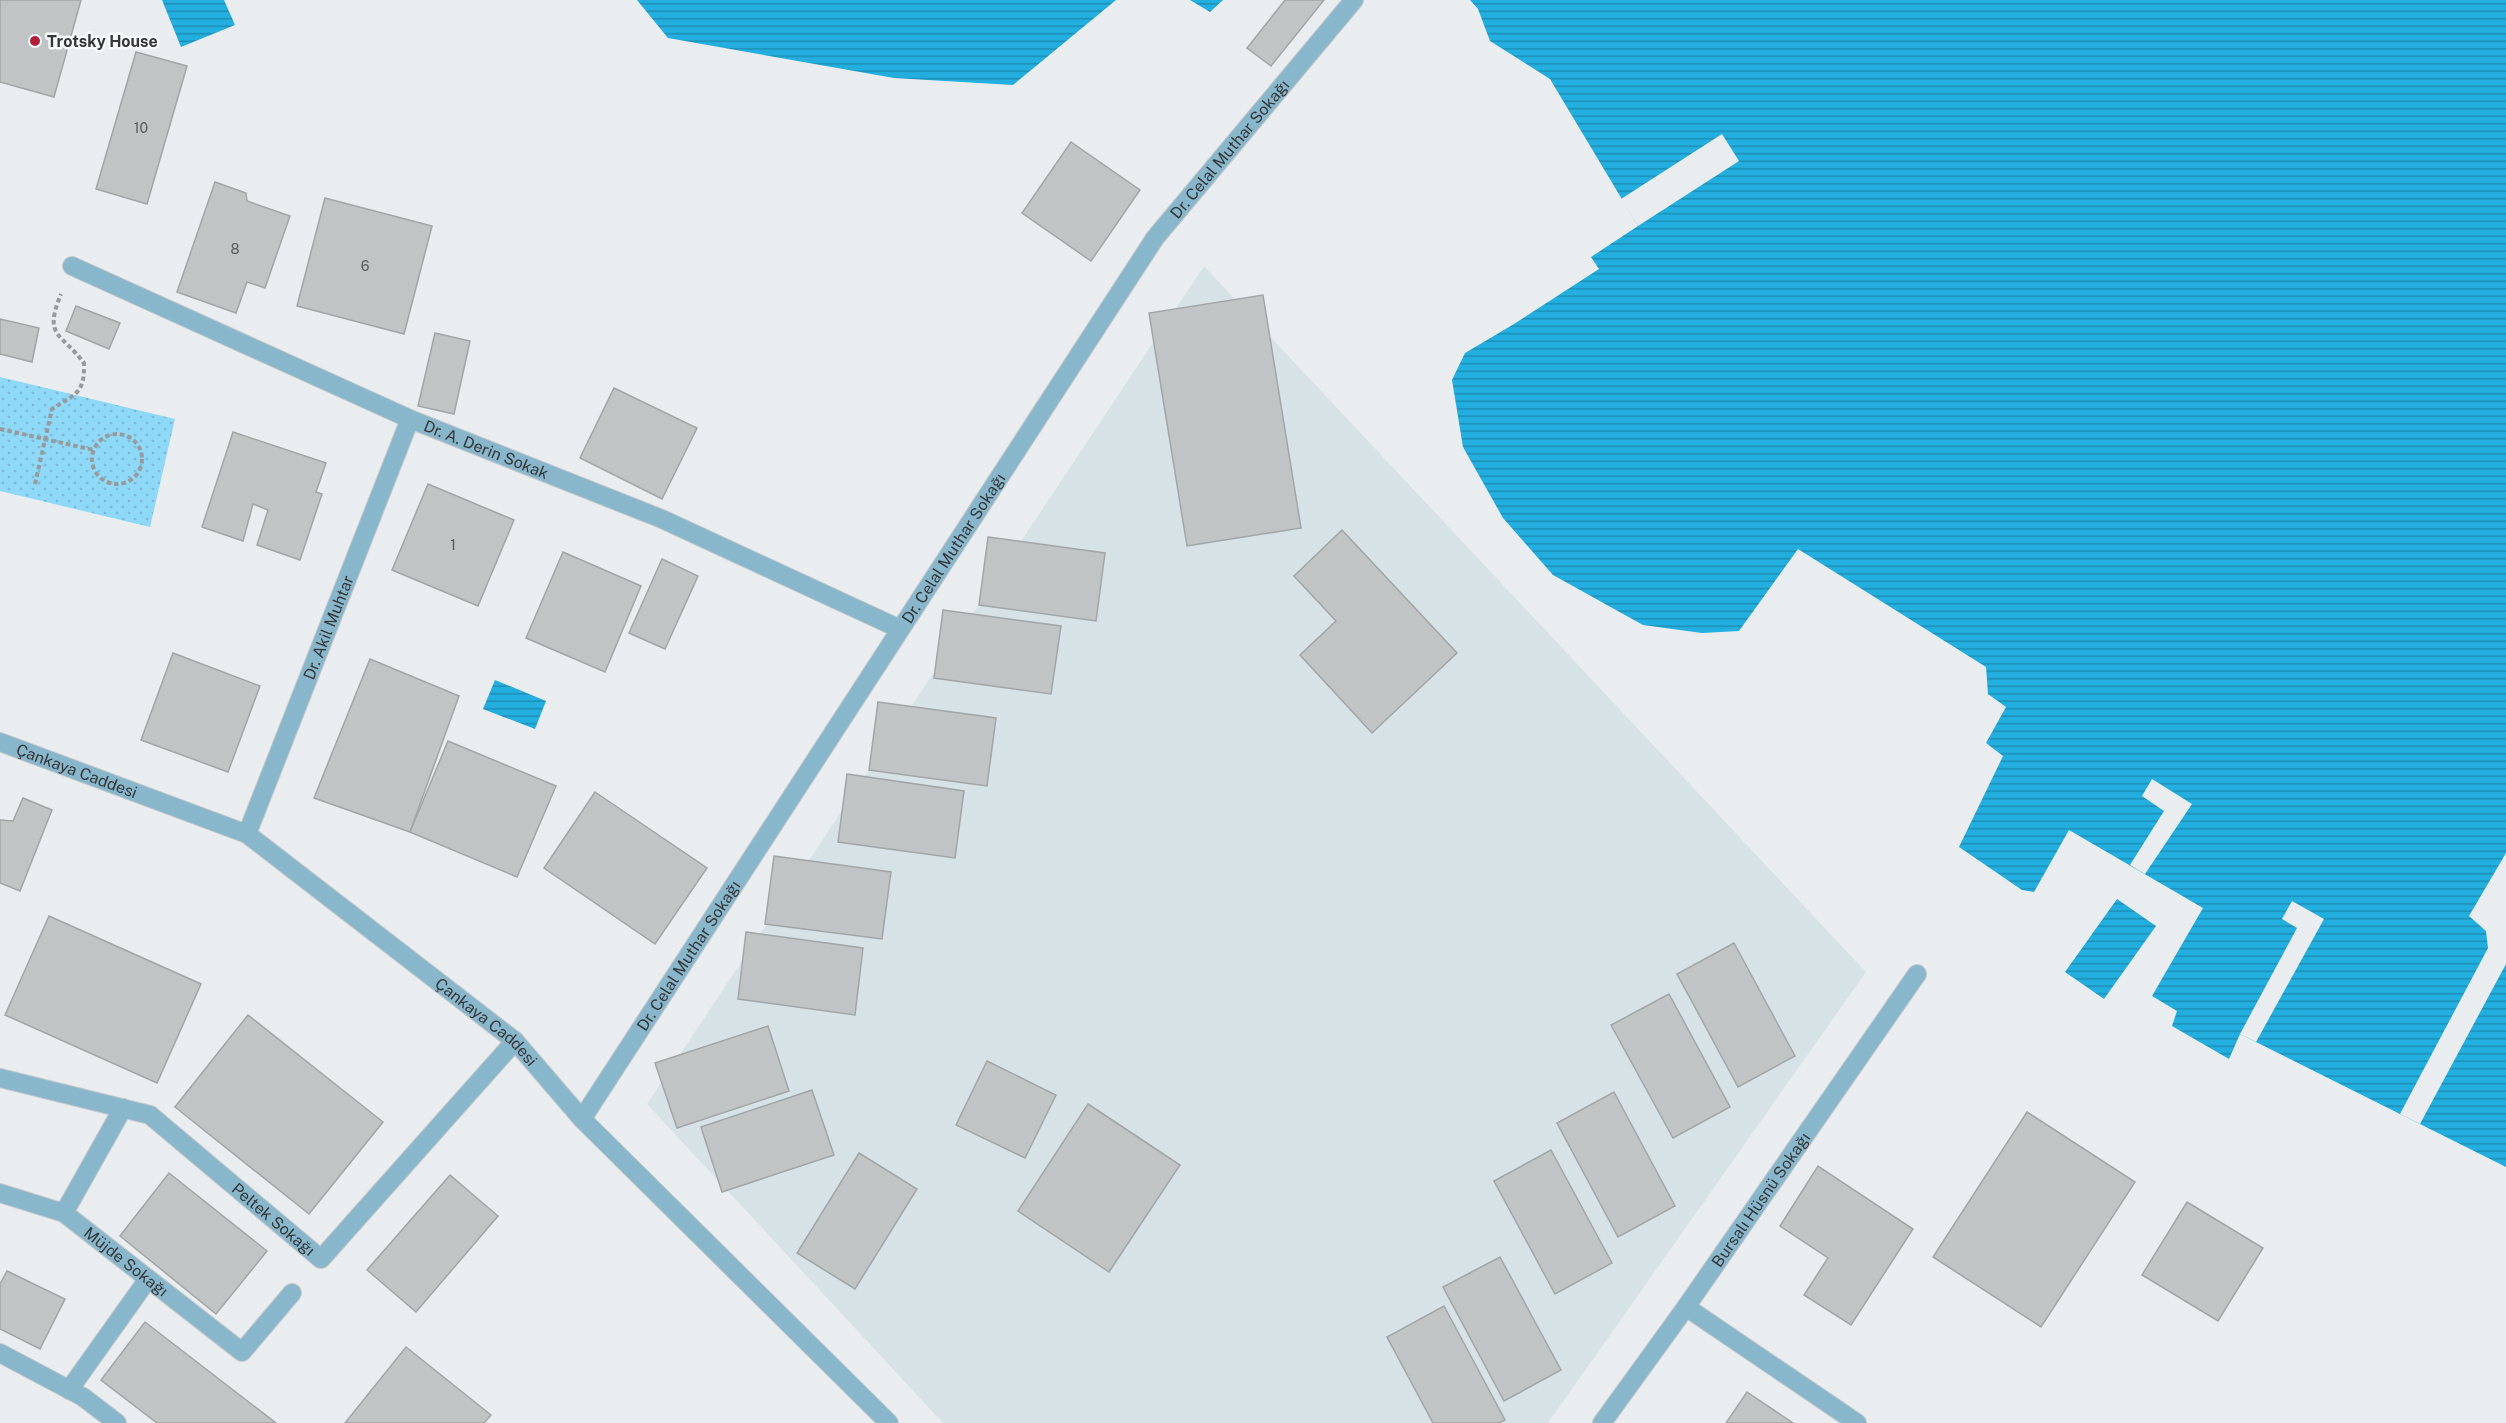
<svg xmlns="http://www.w3.org/2000/svg" width="2506" height="1423" font-family="'Public Sans',sans-serif">
<style>
.built{fill:#d7e2e7}
.park{fill:url(#park-dots)}
.water{fill:url(#water-rules)}
.pier{fill:#eaedef}
.building{fill:#c0c4c5;stroke:#a1a5a6;stroke-width:1.5}
.lines{fill:none;stroke-linecap:round;stroke-linejoin:round}
.minor-casing{stroke:#c6c8ca;stroke-width:20}
.path{stroke:#989a9c;stroke-width:4;stroke-dasharray:4.5 3;stroke-linecap:butt}
.minor{stroke:#88b7cc;stroke-width:18}
.poi-dot{fill:#b21f3b;stroke:#f7fafc;stroke-width:2}
.labels{text-anchor:middle;stroke-width:5;stroke-linejoin:round;paint-order:stroke}
.number-label{font-size:14px;fill:#585a5a}
.poi-label{font-size:16px;font-weight:bold;fill:#353637;stroke:#f7fafc;text-anchor:start}
.street-label{font-size:16px;fill:#353637;stroke:#f7fafc}
</style>
<defs>
<pattern id="park-dots" width="8" height="8" patternUnits="userSpaceOnUse" patternTransform="scale(1.5)"><rect width="8" height="8" fill="#8ed8f8"/><path d="M2 2h.1M6 6h.1" fill="none" stroke="#7bbad5" stroke-width="1.8" stroke-linecap="round"/></pattern>
<pattern id="water-rules" width="6" height="5" patternUnits="userSpaceOnUse" patternTransform="scale(1.5)"><rect width="6" height="5" fill="#22aede"/><path d="M0 2.5h6" fill="none" stroke="#1e8eb5"/></pattern>
</defs>
<rect width="100%" height="100%" fill="#eaedef"/>
<path class="built" d="M 1204,266 L 1866,972 L 1548,1423 L 943,1423 L 647,1104 Z"/>
<path class="park" d="M 0,377 L 175,419 L 150,527 L 0,491 Z"/>
<g class="water">
<path d="M 162,0 L 224,0 L 235,25 L 181,47 Z"/>
<path d="M 637,0 L 1116,0 L 1013,85 L 894,78 L 668,38 Z"/>
<path d="M 1190,0 L 1223,0 L 1210,12 Z"/>
<path d="M 1470,0 L 2506,0 L 2506,1167 L 2240,1034 L 2229,1059 L 2172,1026 L 2177,1011 L 2152,996 L 2203,908 L 2069,830 L 2034,892 L 2022,890 L 1959,847 L 2003,756 L 1986,743 L 2006,707 L 1988,694 L 1986,667 L 1798,549 L 1739,631 L 1702,633 L 1643,625 L 1553,575 L 1503,518 L 1463,447 L 1452,380 L 1465,353 L 1514,324 L 1599,269 L 1591,257 L 1638,226 L 1550,79 L 1490,41 L 1478,9 Z"/>
<path d="M 495,680 L 546,701 L 535,729 L 483,709 Z"/>
<path d="M 2117,899 L 2156,926 L 2104,999 L 2065,972 Z"/>
</g>
<g class="pier">
<path d="M 1722,134 L 1739,161 L 1638,226 L 1621,199 Z"/>
<path d="M 2152,779 L 2192,804 L 2145,874 L 2130,865 L 2164,811 L 2142,796 Z"/>
<path d="M 2506,853 L 2506,964 L 2420,1124 L 2400,1114 L 2488,948 L 2486,931 L 2469,916 Z"/>
<path d="M 2292,901 L 2324,919 L 2256,1042 L 2240,1034 L 2297,928 L 2282,919 Z"/>
</g>
<g class="building">
<path d="M 0,0 L 81,0 L 54,97 L 0,82 Z"/>
<path d="M 1285,0 L 1324,0 L 1271,66 L 1247,48 Z"/>
<path d="M 136,52 L 187,66 L 147,204 L 96,189 Z"/>
<path d="M 1071,142 L 1140,190 L 1091,261 L 1022,213 Z"/>
<path d="M 215,182 L 246,193 L 247,201 L 290,216 L 265,288 L 247,282 L 236,313 L 177,292 Z"/>
<path d="M 325,198 L 432,226 L 404,334 L 297,306 Z"/>
<path d="M 1263,295 L 1301,528 L 1187,546 L 1149,313 Z"/>
<path d="M 76,306 L 120,323 L 109,349 L 66,331 Z"/>
<path d="M 0,319 L 39,328 L 32,362 L 0,354 Z"/>
<path d="M 435,333 L 470,341 L 454,414 L 418,406 Z"/>
<path d="M 614,388 L 697,428 L 662,499 L 580,458 Z"/>
<path d="M 233,432 L 326,463 L 316,492 L 322,494 L 300,560 L 257,545 L 268,510 L 253,504 L 243,541 L 202,527 Z"/>
<path d="M 428,484 L 514,520 L 478,606 L 392,570 Z"/>
<path d="M 1342,530 L 1457,653 L 1372,733 L 1300,655 L 1336,621 L 1294,576 Z"/>
<path d="M 988,537 L 1105,553 L 1096,621 L 979,605 Z"/>
<path d="M 563,552 L 641,586 L 605,672 L 526,638 Z"/>
<path d="M 662,559 L 698,576 L 665,649 L 629,633 Z"/>
<path d="M 943,610 L 1061,626 L 1051,694 L 934,678 Z"/>
<path d="M 173,653 L 260,686 L 228,772 L 141,740 Z"/>
<path d="M 370,659 L 459,696 L 410,832 L 314,798 Z"/>
<path d="M 878,702 L 996,718 L 987,786 L 869,770 Z"/>
<path d="M 448,741 L 556,786 L 517,877 L 410,832 Z"/>
<path d="M 847,774 L 964,791 L 955,858 L 838,842 Z"/>
<path d="M 595,792 L 707,868 L 655,944 L 544,868 Z"/>
<path d="M 23,798 L 52,810 L 20,891 L 0,883 L 0,820 L 13,821 Z"/>
<path d="M 774,856 L 891,872 L 882,939 L 765,924 Z"/>
<path d="M 49,916 L 201,984 L 157,1083 L 5,1015 Z"/>
<path d="M 746,932 L 863,948 L 855,1015 L 738,999 Z"/>
<path d="M 1734,943 L 1795,1056 L 1738,1087 L 1677,974 Z"/>
<path d="M 1669,994 L 1730,1107 L 1673,1138 L 1611,1025 Z"/>
<path d="M 248,1015 L 383,1122 L 309,1214 L 175,1107 Z"/>
<path d="M 768,1026 L 789,1091 L 677,1128 L 655,1063 Z"/>
<path d="M 987,1061 L 1056,1095 L 1025,1158 L 956,1125 Z"/>
<path d="M 812,1090 L 834,1155 L 722,1192 L 701,1127 Z"/>
<path d="M 1614,1092 L 1675,1206 L 1618,1237 L 1557,1123 Z"/>
<path d="M 1088,1104 L 1180,1165 L 1109,1272 L 1018,1211 Z"/>
<path d="M 2027,1112 L 2135,1182 L 2041,1327 L 1933,1257 Z"/>
<path d="M 1551,1150 L 1612,1263 L 1555,1294 L 1494,1181 Z"/>
<path d="M 859,1153 L 917,1189 L 855,1289 L 797,1253 Z"/>
<path d="M 1818,1166 L 1913,1229 L 1851,1325 L 1804,1295 L 1828,1258 L 1780,1226 Z"/>
<path d="M 169,1173 L 267,1251 L 216,1314 L 120,1236 Z"/>
<path d="M 450,1175 L 498,1216 L 416,1312 L 367,1270 Z"/>
<path d="M 2187,1202 L 2263,1248 L 2218,1321 L 2142,1275 Z"/>
<path d="M 1500,1257 L 1561,1370 L 1504,1401 L 1443,1287 Z"/>
<path d="M 7,1271 L 65,1299 L 40,1349 L 0,1329 L 0,1284 Z"/>
<path d="M 1444,1306 L 1505,1420 L 1499,1423 L 1433,1423 L 1387,1337 Z"/>
<path d="M 145,1322 L 276,1423 L 157,1423 L 101,1380 Z"/>
<path d="M 406,1347 L 491,1415 L 484,1423 L 345,1423 Z"/>
<path d="M 1747,1392 L 1793,1423 L 1726,1423 Z"/>
</g>
<g class="lines">
<defs>
<g id="minor">
<path id="s1" d="M 72,266 L 410,419 L 662,519 L 900,629"/>
<path id="s2" d="M 0,742 L 247,834 L 515,1041 L 582,1119 L 889,1423"/>
<path id="s3" d="M 247,834 L 410,419"/>
<path id="s4" d="M 0,1078 L 150,1115 L 321,1259 L 515,1041"/>
<path id="s5" d="M 582,1119 L 1155,238 L 1354,0"/>
<path id="s6" d="M 0,1193 L 64,1213 L 242,1352 L 292,1293"/>
<path d="M 64,1213 L 123,1108"/>
<path d="M 1686,1307 L 1857,1423"/>
<path d="M 0,1353 L 83,1397 L 117,1423"/>
<path d="M 69,1390 L 148,1279"/>
<path id="s7" d="M 1602,1423 L 1686,1307 L 1917,974"/>
</g>
</defs>
<use href="#minor" class="minor-casing"/>
<g class="path">
<path d="M 0,429 L 94,450"/>
<circle cx="117" cy="459" r="25"/>
<path d="M 35,484 L 52,409 C 75,394 85,394 84,363 C 61,332 43,338 61,294"/>
</g>
<use href="#minor" class="minor"/>
</g>
<circle class="poi-dot" cx="35" cy="41" r="6"/>
<g class="labels">
<g class="number-label">
<text x="141" y="133">10</text>
<text x="235" y="254">8</text>
<text x="365" y="271">6</text>
<text x="453" y="550">1</text>
</g>
<g class="poi-label">
<text x="47" y="47">Trotsky House</text>
</g>
<g class="street-label">
<text dy="6" stroke="none"><textPath href="#s5" startOffset="1167">Dr. Celal Muthar Sokağı</textPath></text>
<text dy="6" stroke="none"><textPath href="#s1" startOffset="453">Dr. A. Derin Sokak</textPath></text>
<text dy="6" stroke="none"><textPath href="#s5" startOffset="681">Dr. Celal Muthar Sokağı</textPath></text>
<text dy="6" stroke="none"><textPath href="#s3" startOffset="222">Dr. Akil Muhtar</textPath></text>
<text dy="6" stroke="none"><textPath href="#s2" startOffset="82">Çankaya Caddesi</textPath></text>
<text dy="6" stroke="none"><textPath href="#s5" startOffset="195">Dr. Celal Muthar Sokağı</textPath></text>
<text dy="6" stroke="none"><textPath href="#s2" startOffset="568">Çankaya Caddesi</textPath></text>
<text dy="6" stroke="none"><textPath href="#s7" startOffset="274">Bursalı Hüsnü Sokağı</textPath></text>
<text dy="6" stroke="none"><textPath href="#s4" startOffset="316">Peltek Sokağı</textPath></text>
<text dy="6" stroke="none"><textPath href="#s6" startOffset="146">Müjde Sokağı</textPath></text>
</g>
</g>
</svg>
